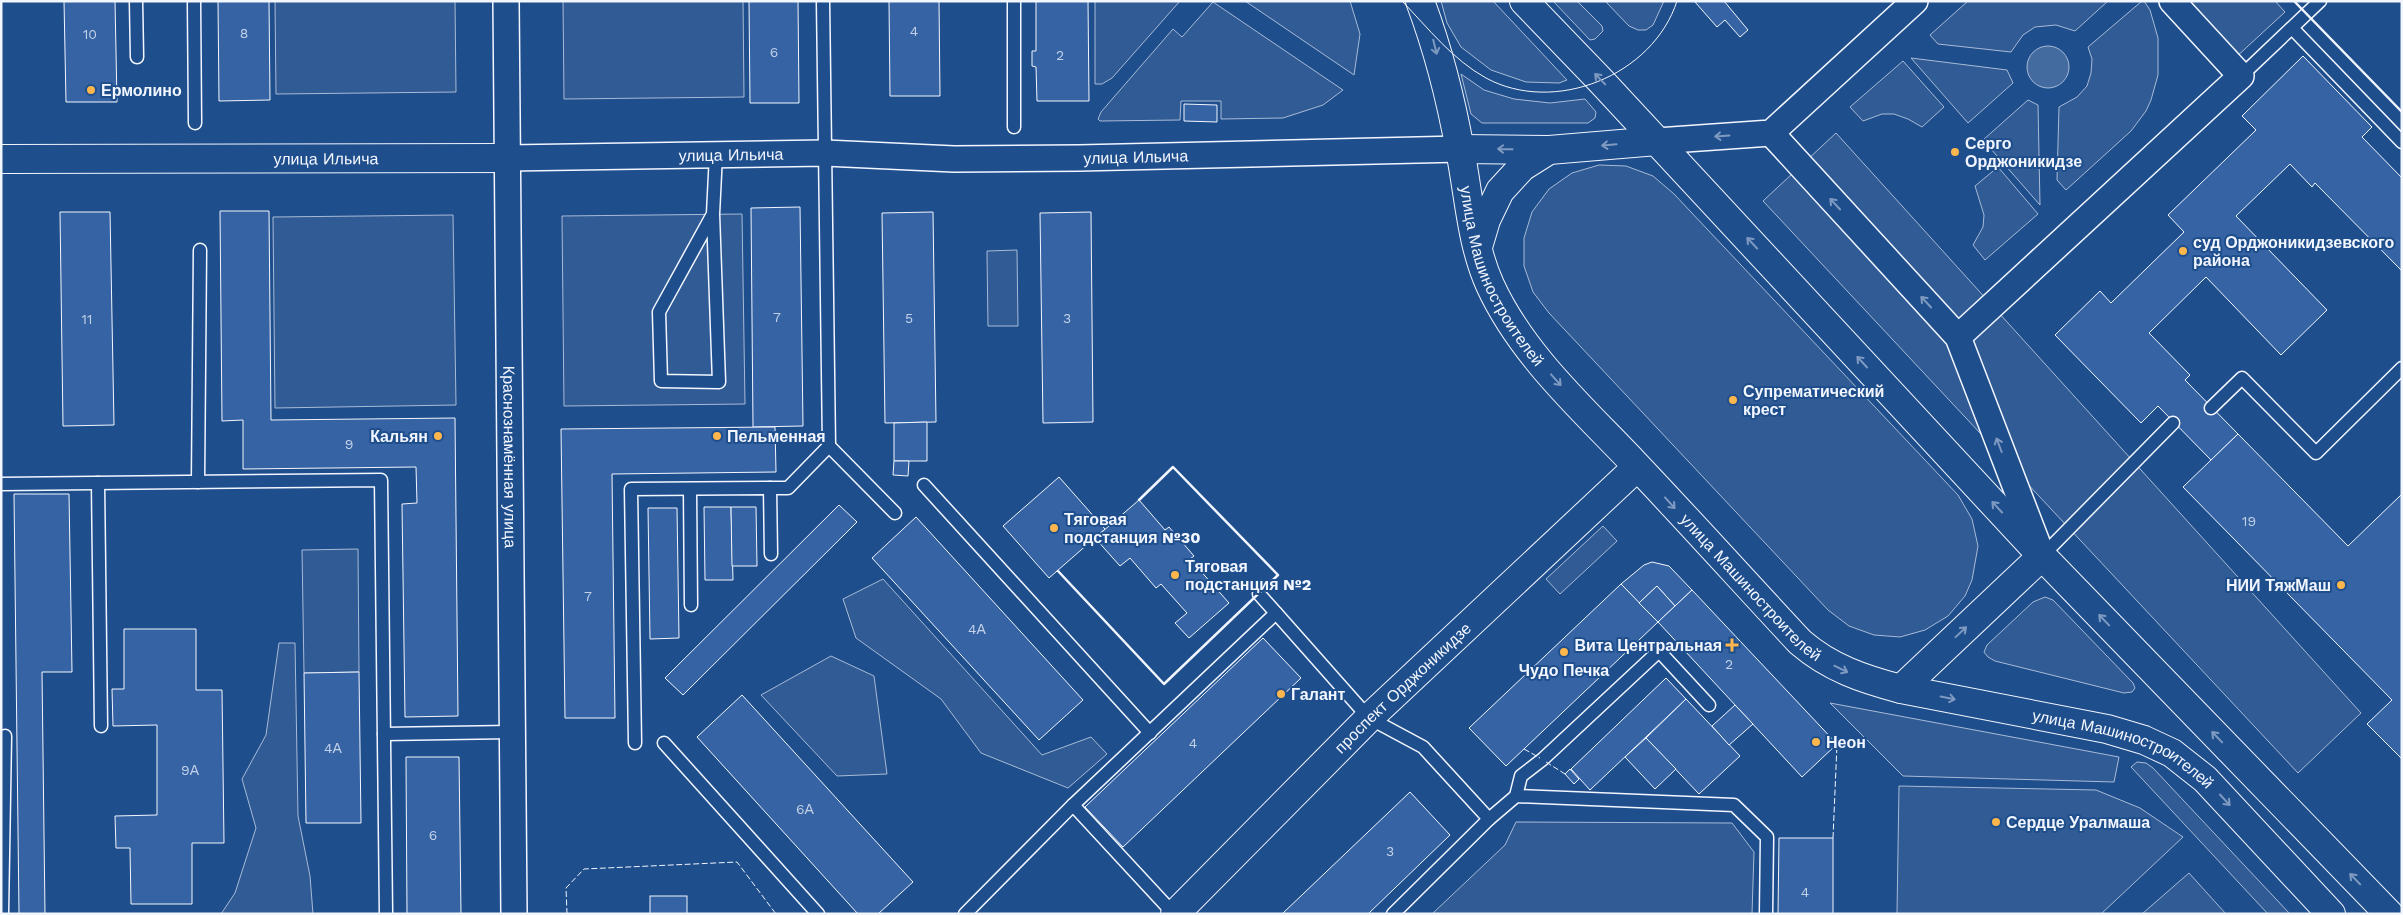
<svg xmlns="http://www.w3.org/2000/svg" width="2403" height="915" font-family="'Work Sans',sans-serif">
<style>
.built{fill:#305b95;stroke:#a8bbd7}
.water{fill:#446ba0;stroke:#a8bbd7}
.building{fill:#3563a3;stroke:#f2f6ff}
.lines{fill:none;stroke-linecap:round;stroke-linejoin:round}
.lane-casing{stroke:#f2f6ff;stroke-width:15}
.street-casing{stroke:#f2f6ff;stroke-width:28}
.secondary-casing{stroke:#f2f6ff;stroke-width:30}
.lane{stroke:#1f4e8c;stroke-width:12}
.street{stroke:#1f4e8c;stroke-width:25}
.secondary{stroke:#1f4e8c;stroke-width:28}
.tram{stroke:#f2f6ff;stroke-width:1}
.fence{stroke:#f2f6ff;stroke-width:1;stroke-dasharray:6 2.5;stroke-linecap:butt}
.wall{stroke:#f2f6ff;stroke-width:2.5}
.oneway{stroke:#7e9ac0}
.poi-dot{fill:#ffb74d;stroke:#1f4e8c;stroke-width:2}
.labels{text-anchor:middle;stroke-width:4;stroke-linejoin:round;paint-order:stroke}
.number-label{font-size:14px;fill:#c3d1e8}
.poi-label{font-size:16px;font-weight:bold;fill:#f2f6ff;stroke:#1f4e8c;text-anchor:start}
.street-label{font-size:16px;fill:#f2f6ff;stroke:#1f4e8c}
</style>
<rect width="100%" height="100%" fill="#1f4e8c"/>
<g class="built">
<path d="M 275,1 L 455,1 L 456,92 L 276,94 Z"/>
<path d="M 563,1 L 743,1 L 744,97 L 564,99 Z"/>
<path d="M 1095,1 L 1180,1 L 1112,78 L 1102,84 L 1095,84 Z"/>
<path d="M 1245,1 L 1350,1 L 1360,34 L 1354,75 Z"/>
<path d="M 1441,1 L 1493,1 L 1567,80 L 1559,83 L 1526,82 L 1491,70 L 1461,47 L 1447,23 Z"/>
<path d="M 1553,1 L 1577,1 L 1602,26 L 1603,31 L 1595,39 L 1590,40 Z"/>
<path d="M 1605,1 L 1664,1 L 1653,25 L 1646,30 L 1638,30 L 1629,26 Z"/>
<path d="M 1968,1 L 2108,1 L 2075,31 L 2056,25 L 2035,27 L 2023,35 L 2011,52 L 1938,44 L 1930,35 Z"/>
<path d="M 2142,1 L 2144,1 L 2150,10 L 2158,38 L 2158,75 L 2151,100 L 2146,111 L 2131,131 L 2066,190 L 2057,180 L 2059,107 L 2077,97 L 2087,86 L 2091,73 L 2092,59 L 2088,47 Z"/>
<path d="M 2182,1 L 2275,1 L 2285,12 L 2235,58 Z"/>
<path d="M 1213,2 L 1343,90 L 1323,105 L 1283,118 L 1221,119 L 1221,101 L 1181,101 L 1180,120 L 1100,121 L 1098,119 L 1101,112 L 1173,29 L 1182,37 Z"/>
<path d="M 1911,58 L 2007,70 L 2013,83 L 1968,123 Z"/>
<path d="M 1903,61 L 1944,107 L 1922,127 L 1908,119 L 1894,114 L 1882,114 L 1863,121 L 1850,107 Z"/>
<path d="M 1461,74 L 1484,90 L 1514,99 L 1550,103 L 1585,99 L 1596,112 L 1595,118 L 1588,123 L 1482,123 L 1471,114 Z"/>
<path d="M 2028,100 L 2038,105 L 2040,205 L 1983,140 Z"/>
<path d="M 1836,133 L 2361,713 L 2298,773 L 1763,201 Z"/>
<path d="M 1599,165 L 1626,166 L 1653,176 L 1674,194 L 1958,495 L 1972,519 L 1978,546 L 1972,580 L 1965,596 L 1948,616 L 1925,630 L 1900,637 L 1874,635 L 1849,626 L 1828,610 L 1549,313 L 1533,292 L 1524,266 L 1524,238 L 1532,212 L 1549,189 L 1572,173 Z"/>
<path d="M 1998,167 L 2038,214 L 1985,260 L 1973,245 L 1983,227 L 1984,215 L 1975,186 Z"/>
<path d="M 742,214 L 745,404 L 564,406 L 562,216 Z"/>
<path d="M 453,215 L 456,405 L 275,408 L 273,217 Z"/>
<path d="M 1017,250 L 1018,326 L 988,326 L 987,251 Z"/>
<path d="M 1603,526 L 1617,541 L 1560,594 L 1546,579 Z"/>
<path d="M 358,549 L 359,672 L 304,673 L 302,550 Z"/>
<path d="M 883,579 L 1042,755 L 1091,737 L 1107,754 L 1068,788 L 981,753 L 941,699 L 856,638 L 843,599 Z"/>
<path d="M 2045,597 L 2053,600 L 2133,683 L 2135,688 L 2132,692 L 2124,693 L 1995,661 L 1988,657 L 1984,652 L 1987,645 L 2033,602 Z"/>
<path d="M 279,643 L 295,643 L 298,816 L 310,876 L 313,914 L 221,914 L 235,893 L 256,828 L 242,779 L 266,735 Z"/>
<path d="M 831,656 L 874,676 L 887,774 L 837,776 L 761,695 Z"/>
<path d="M 1830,703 L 2119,757 L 2114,782 L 1903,776 Z"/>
<path d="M 2137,762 L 2146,763 L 2153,768 L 2290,914 L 2268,914 L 2131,767 Z"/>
<path d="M 1899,786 L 2096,790 L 2140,808 L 2183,837 L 2101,914 L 1897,914 Z"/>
<path d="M 1516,822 L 1732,823 L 1754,852 L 1752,914 L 1432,914 L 1505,845 Z"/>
<path d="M 2189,873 L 2226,914 L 2142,914 L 2150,907 Z"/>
</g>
<circle class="water" cx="2048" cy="67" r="21"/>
<g class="building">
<path d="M 64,1 L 115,1 L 117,102 L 66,102 Z"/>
<path d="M 218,1 L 269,1 L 270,100 L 219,101 Z"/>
<path d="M 749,1 L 798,1 L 799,103 L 750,103 Z"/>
<path d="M 889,1 L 939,1 L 940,96 L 890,96 Z"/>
<path d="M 1036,1 L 1088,1 L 1089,101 L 1037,101 L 1036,67 L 1032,66 L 1032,51 L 1036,51 Z"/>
<path d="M 1697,1 L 1724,1 L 1748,30 L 1740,37 L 1725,20 L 1717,27 L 1695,2 Z"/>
<path d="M 2303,56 L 2372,127 L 2362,137 L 2402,178 L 2402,271 L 2315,183 L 2312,187 L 2290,164 L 2236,216 L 2327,310 L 2281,355 L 2206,277 L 2149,333 L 2190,375 L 2185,380 L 2238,434 L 2211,460 L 2158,406 L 2141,423 L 2055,335 L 2100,291 L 2111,303 L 2184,232 L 2168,215 L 2256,130 L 2242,116 Z"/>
<path d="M 1184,104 L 1217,105 L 1217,122 L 1184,121 Z"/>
<path d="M 800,207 L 803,426 L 753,427 L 751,208 Z"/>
<path d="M 220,211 L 269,211 L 271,420 L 455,418 L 458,716 L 405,717 L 402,504 L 417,503 L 416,467 L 243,469 L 243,420 L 222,421 Z"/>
<path d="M 60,212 L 110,212 L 114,425 L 63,426 Z"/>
<path d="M 933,212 L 936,422 L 885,423 L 882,213 Z"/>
<path d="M 1091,212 L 1093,422 L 1043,423 L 1040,213 Z"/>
<path d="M 927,422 L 927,461 L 894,461 L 894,423 Z"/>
<path d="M 775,427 L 776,472 L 612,474 L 615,718 L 565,718 L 561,429 Z"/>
<path d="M 2238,434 L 2348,546 L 2402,494 L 2402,759 L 2367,724 L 2392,700 L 2183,487 Z"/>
<path d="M 894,461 L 909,461 L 908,476 L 893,475 Z"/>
<path d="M 1059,477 L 1105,529 L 1049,578 L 1003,526 Z"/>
<path d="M 14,494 L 69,494 L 72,672 L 42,672 L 45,914 L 19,914 Z"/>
<path d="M 1139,500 L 1165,530 L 1169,527 L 1194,556 L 1190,559 L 1229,603 L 1189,638 L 1175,623 L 1187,613 L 1161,584 L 1156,588 L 1130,558 L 1120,566 L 1095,538 Z"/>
<path d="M 839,505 L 857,522 L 683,695 L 665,678 Z"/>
<path d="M 704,507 L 731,507 L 733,580 L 705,580 Z"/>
<path d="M 731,507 L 756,507 L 757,566 L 732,566 Z"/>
<path d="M 648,508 L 677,508 L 679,638 L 650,639 Z"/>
<path d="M 916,517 L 1083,700 L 1039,740 L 872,558 Z"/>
<path d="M 1652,562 L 1669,566 L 1692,590 L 1675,606 L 1657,586 L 1639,603 L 1621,584 L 1644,565 Z"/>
<path d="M 1621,584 L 1658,622 L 1506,766 L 1469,728 Z"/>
<path d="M 1657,586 L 1675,606 L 1658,622 L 1639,603 Z"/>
<path d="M 1692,590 L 1837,744 L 1802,777 L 1658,622 Z"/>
<path d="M 124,629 L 196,629 L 196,690 L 222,690 L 224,843 L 192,843 L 192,904 L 131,904 L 130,848 L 116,848 L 115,816 L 157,815 L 157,725 L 113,726 L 112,689 L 124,689 Z"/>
<path d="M 1263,638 L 1301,678 L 1123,847 L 1085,807 Z"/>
<path d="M 359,672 L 361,823 L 306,823 L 304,673 Z"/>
<path d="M 1666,678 L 1686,699 L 1590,790 L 1571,769 Z"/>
<path d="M 742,695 L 913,882 L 878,914 L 858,914 L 697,737 Z"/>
<path d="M 1686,699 L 1740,756 L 1699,794 L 1646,738 Z"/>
<path d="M 1735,705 L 1753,724 L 1729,745 L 1712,726 Z"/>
<path d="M 1646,738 L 1676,769 L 1655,789 L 1625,757 Z"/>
<path d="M 406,757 L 459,757 L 461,914 L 407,914 Z"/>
<path d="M 1570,769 L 1579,779 L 1574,784 L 1565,774 Z"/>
<path d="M 1410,792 L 1450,835 L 1368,914 L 1282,914 Z"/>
<path d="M 1779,838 L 1833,838 L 1833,914 L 1778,914 Z"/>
<rect x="650" y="896" width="37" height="18"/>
</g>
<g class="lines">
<defs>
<g id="lane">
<path d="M 136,1 L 137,57"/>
<path d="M 194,1 L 195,123"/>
<path d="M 823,1 L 829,446"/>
<path d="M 1014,1 L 1014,127"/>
<path d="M 2292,28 L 2402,142"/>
<path d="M 2241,76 L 2320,1"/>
<path d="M 713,214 L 719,382 L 661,381 L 659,312 L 713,214 L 716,154"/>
<path d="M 2211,408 L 2242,378 L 2316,453 L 2402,368"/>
<path d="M 198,482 L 200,250"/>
<path d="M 98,483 L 101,726"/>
<path d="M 1,484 L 381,480 L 386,914"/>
<path d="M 924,485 L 1150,733"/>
<path d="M 770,488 L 788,488 L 829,446 L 895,513"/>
<path d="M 690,489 L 691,605"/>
<path d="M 2042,556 L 2173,423"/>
<path d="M 1259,594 L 1276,613"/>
<path d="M 384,734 L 512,732"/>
<path d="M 635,743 L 631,489 L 770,488 L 771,554"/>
<path d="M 664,743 L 818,914"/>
<path d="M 1516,796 L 1521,776 L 1543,759 L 1659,651 L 1709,705"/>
<path d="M 1073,805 L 1174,914"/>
<path d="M 1489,819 L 1516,796 L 1734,805 L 1767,837 L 1766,914"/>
<path d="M 2,914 L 5,736"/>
<path d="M 965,914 L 1073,805 L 1276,613 L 1369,718 L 1423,747 L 1489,819 L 1393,914"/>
</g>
<g id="street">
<path id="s1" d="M 506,1 L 514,914"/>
<path d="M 1771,133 L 1958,337 L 2041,553"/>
<path d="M 1657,141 L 1771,133 L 1915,1"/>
<path id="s2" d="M 507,158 L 825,153 L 954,159 L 1079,158 L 1460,149"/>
<path d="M 1958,337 L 2241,76 L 2172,1"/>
</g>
<g id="secondary">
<path id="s3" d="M 1420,1 C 1438,49 1451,100 1460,150 C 1469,195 1471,243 1490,285 C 1522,355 1583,409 1635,464 C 1691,523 1745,583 1800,642 C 1830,668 1863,679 1901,689 L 2107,729 L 2144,740 L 2172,753 L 2205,779 L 2331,914"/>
<path d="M 1524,1 L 1601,81 L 2042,556 L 2389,914"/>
<path d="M 1460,149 L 1549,150"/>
<path id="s4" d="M 1,159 L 507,158"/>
<path d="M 1478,247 L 1486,220 L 1500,191 L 1522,167 L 1549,150 L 1657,141"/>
<path d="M 1901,689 L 2042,556"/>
<path id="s5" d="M 1175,914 L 1369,718 L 1637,467"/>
</g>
</defs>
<use href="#lane" class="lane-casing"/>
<use href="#street" class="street-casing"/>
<use href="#secondary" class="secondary-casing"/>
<use href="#lane" class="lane"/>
<use href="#street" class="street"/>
<use href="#secondary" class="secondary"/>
<path class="tram" d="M 1402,1 C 1428,28 1453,60 1486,78 C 1554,115 1653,76 1677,1"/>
<g class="fence">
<path d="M 1524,749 L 1540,758"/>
<path d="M 1546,762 L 1565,774"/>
<path d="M 1833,838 L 1837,744"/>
<path d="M 567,914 L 566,888 L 584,869 L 737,862 L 776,914"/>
</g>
<g class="wall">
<path d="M 2294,1 L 2402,112"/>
<path d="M 1058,571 L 1164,684 L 1278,575 L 1173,467 L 1139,500"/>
</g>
</g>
<defs><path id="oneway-shaft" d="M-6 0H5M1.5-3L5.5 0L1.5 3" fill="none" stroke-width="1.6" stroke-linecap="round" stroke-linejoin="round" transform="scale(1.25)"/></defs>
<g class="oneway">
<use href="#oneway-shaft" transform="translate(1435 47) rotate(76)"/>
<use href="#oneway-shaft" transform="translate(1600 79) rotate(-134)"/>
<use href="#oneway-shaft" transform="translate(1722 136) rotate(176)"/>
<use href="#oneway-shaft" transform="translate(1609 145) rotate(175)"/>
<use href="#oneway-shaft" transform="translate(1505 149) rotate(-179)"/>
<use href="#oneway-shaft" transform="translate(1835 204) rotate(-133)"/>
<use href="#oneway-shaft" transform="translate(1752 243) rotate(-133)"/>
<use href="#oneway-shaft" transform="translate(1926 302) rotate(-133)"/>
<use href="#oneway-shaft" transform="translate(1862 362) rotate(-133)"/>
<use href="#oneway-shaft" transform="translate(1556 380) rotate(48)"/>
<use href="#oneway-shaft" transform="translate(1999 445) rotate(-111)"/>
<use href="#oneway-shaft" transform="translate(1670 503) rotate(48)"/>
<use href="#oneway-shaft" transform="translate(1997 507) rotate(-133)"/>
<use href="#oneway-shaft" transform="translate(2104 620) rotate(-134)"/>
<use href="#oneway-shaft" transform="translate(1961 632) rotate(-43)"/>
<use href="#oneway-shaft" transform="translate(1841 669) rotate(26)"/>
<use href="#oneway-shaft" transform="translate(1948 698) rotate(11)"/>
<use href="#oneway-shaft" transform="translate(2217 737) rotate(-134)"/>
<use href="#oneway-shaft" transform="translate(2225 800) rotate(47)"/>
<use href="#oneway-shaft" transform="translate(2355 879) rotate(-134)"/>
</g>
<g class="poi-dot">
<circle cx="91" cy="90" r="5"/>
<circle cx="1955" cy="152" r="5"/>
<circle cx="2183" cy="251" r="5"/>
<circle cx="1733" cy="400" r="5"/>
<circle cx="438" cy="436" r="5"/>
<circle cx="717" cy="436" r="5"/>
<circle cx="1054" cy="528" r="5"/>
<circle cx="1175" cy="575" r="5"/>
<circle cx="2341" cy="585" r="5"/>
<path d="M1729.5 637.5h5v5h5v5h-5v5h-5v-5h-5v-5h5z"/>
<circle cx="1564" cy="652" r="5"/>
<circle cx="1281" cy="694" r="5"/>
<circle cx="1816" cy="742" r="5"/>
<circle cx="1996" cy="822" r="5"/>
</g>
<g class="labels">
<g class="number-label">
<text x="914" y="36">4</text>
<text x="244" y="38">8</text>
<text x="90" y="39">10</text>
<text x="774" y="57">6</text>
<text x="1060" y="60">2</text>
<text x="777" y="322">7</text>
<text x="909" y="323">5</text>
<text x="1067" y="323">3</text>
<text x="87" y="324">11</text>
<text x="349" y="449">9</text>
<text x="2249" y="526">19</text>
<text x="588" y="601">7</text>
<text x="977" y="634">4А</text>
<text x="1729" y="669">2</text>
<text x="1193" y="748">4</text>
<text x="333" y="753">4А</text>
<text x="190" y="775">9А</text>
<text x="805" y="814">6А</text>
<text x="433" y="840">6</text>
<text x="1390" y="856">3</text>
<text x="1805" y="897">4</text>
</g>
<g class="poi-label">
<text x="101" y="96">Ермолино</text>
<text x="1965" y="149">Серго<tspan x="1965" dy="18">Орджоникидзе</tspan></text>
<text x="2193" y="248">суд Орджоникидзевского<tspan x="2193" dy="18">района</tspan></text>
<text x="1743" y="397">Супрематический<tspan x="1743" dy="18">крест</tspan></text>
<text x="428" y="442" text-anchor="end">Кальян</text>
<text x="727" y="442">Пельменная</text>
<text x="1064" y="525">Тяговая<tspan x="1064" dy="18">подстанция №30</tspan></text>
<text x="1185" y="572">Тяговая<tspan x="1185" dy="18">подстанция №2</tspan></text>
<text x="2331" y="591" text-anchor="end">НИИ ТяжМаш</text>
<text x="1722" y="651" text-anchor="end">Вита Центральная</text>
<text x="1564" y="676" text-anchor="middle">Чудо Печка</text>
<text x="1291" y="700">Галант</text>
<text x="1826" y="748">Неон</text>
<text x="2006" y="828">Сердце Уралмаша</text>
</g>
<g class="street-label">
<text dy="6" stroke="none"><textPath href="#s2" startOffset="224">улица Ильича</textPath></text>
<text dy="6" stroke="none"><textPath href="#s2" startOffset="629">улица Ильича</textPath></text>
<text dy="6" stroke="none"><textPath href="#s4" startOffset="325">улица Ильича</textPath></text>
<text dy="6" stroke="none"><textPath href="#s3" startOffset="289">улица Машиностроителей</textPath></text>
<text dy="6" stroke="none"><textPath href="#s1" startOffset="456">Краснознамённая улица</textPath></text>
<text dy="6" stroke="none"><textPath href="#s3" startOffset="694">улица Машиностроителей</textPath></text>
<text dy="6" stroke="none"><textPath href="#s5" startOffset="321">проспект Орджоникидзе</textPath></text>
<text dy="6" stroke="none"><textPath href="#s3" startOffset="1112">улица Машиностроителей</textPath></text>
</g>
</g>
<rect width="2403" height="915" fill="none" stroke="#f2f6ff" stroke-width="5"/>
</svg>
